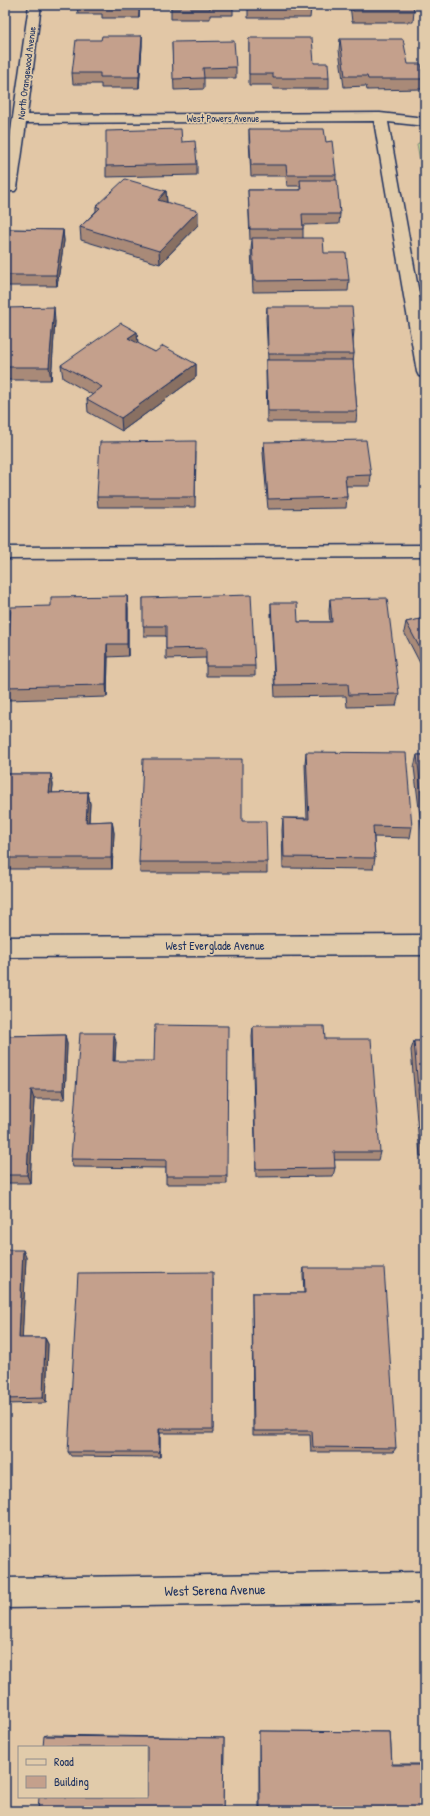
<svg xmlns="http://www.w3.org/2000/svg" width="430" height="1816" font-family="'Patrick Hand',sans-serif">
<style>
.green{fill:#d7e598;stroke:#798a7b}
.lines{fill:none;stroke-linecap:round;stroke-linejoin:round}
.street-casing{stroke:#1b2f5e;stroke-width:3}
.street{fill:#e1cbaa;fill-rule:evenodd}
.wall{fill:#a98a78;stroke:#1b2f5e}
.shaded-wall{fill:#897062;stroke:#1b2f5e}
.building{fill:#c4a08c;stroke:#1b2f5e}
.labels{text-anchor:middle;stroke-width:3.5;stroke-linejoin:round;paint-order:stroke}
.far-street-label{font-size:10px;fill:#1b2f5e;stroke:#e1cbaa}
.street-label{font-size:12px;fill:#1b2f5e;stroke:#e1cbaa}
.near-street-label{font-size:14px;fill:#1b2f5e;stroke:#e1cbaa}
</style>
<rect width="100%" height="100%" fill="#e2c7a6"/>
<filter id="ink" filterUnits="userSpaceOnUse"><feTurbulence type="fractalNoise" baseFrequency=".025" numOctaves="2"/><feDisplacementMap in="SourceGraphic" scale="8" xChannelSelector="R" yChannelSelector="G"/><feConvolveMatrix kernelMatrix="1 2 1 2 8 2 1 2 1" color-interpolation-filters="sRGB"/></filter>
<g filter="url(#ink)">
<path class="green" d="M 425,140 L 425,188 L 417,144 Z"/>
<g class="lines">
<defs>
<g id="street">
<path d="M 29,5 L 41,5 L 27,115 L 380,113 L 425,118 L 425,126 L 388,122 L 425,327 L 425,377 L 419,376 L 417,372 L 374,121 L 26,123 L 17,188 L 15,191 L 5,191 L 5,173 Z"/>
<path d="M 425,545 L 425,557 L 5,559 L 5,547 Z"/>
<path d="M 425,935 L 425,955 L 5,957 L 5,937 Z"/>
<path d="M 425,1572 L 425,1602 L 5,1608 L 5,1578 Z"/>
</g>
</defs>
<use href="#street" class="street-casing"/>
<use href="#street" class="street"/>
</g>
<g class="wall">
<path d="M 77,5 L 140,5 L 139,18 L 102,18 L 102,14 L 78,14 Z"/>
<path d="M 171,5 L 233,5 L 233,15 L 210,15 L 210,19 L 171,19 Z"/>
<path d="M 248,5 L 311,8 L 310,18 L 248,18 Z"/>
<path d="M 350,5 L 413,5 L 414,11 L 413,22 L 352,22 Z"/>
<path d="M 142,36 L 142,46 L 139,88 L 101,88 L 101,84 L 73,84 L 72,73 L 101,40 Z"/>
<path d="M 249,38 L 314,63 L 329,78 L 329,89 L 273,89 L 272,85 L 249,85 Z"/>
<path d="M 340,39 L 408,64 L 424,79 L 423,89 L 367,90 L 366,86 L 344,87 L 339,50 Z"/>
<path d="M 172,42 L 236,67 L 236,78 L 204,78 L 204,89 L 174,90 Z"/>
<path d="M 249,129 L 326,142 L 336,175 L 336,180 L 340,214 L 339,224 L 303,225 L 303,238 L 324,253 L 349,280 L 348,291 L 253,292 L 251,249 L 252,240 L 250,240 L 248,190 L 300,190 L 300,186 L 287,186 L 286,176 L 251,176 L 249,140 Z"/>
<path d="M 182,142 L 197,164 L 197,175 L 106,177 L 106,166 Z"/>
<path d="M 166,191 L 167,202 L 198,225 L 160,264 L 81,240 L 80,227 L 96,211 L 96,206 Z"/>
<path d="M 5,229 L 63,230 L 64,241 L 57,286 L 5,286 Z"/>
<path d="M 267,307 L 354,330 L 353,341 L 354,354 L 353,362 L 357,411 L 356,422 L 267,422 L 266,371 L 266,360 L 268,360 L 266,318 Z"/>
<path d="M 5,308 L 55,321 L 51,380 L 5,380 Z"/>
<path d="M 137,332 L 138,344 L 155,352 L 196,364 L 196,377 L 122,431 L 88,412 L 87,399 L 93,395 L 63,378 L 61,365 Z"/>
<path d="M 264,442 L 371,475 L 370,486 L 346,486 L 347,497 L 346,508 L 268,509 L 263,453 Z"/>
<path d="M 196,452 L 195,507 L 98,507 L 97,497 Z"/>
<path d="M 127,596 L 128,608 L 128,656 L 108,657 L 107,697 L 8,700 L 5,687 L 51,606 Z"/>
<path d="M 143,598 L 255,666 L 255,676 L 206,676 L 206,658 L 166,659 L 166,636 L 144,636 Z"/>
<path d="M 330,599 L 399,694 L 396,706 L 347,707 L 346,696 L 275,697 L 271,616 L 271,603 L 298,622 L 330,622 L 329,611 Z"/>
<path d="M 425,618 L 425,662 L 420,663 L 404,632 L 406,622 Z"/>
<path d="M 306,752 L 412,827 L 410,838 L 374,837 L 375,858 L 373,869 L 283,868 L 282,830 L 283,818 L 307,818 L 305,764 Z"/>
<path d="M 417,755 L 425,755 L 425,858 L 414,767 Z"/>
<path d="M 5,774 L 51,774 L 53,785 L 52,793 L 88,792 L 90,804 L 89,822 L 112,821 L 114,833 L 112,869 L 5,869 Z"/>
<path d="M 242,821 L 267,862 L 267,873 L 140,873 L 139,862 Z"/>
<path d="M 253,1026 L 325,1039 L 380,1152 L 378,1160 L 334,1160 L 335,1168 L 333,1176 L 256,1177 L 252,1036 Z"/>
<path d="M 65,1035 L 67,1044 L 65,1099 L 34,1099 L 30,1183 L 5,1183 L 5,1036 Z"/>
<path d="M 414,1041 L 425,1041 L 425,1156 L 420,1156 L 411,1050 Z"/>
<path d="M 116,1042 L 115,1061 L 227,1176 L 227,1184 L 166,1184 L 166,1168 L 73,1167 L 71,1159 Z"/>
<path d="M 5,1250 L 26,1257 L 22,1338 L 45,1338 L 48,1344 L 46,1403 L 5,1404 Z"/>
<path d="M 304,1268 L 396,1448 L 393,1452 L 311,1452 L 310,1435 L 253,1435 L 252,1300 L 252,1293 L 304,1293 L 303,1275 Z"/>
<path d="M 213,1279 L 213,1433 L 160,1433 L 160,1457 L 71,1456 L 68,1452 Z"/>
<path d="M 259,1731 L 390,1732 L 392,1764 L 425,1764 L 425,1811 L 259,1811 Z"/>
<path d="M 47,1735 L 224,1738 L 223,1811 L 44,1736 Z"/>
</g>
<g class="shaded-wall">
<path d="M 139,5 L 140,5 L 139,18 Z"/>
<path d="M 142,36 L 142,46 L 139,88 L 139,77 Z"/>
<path d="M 166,191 L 167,204 L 158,200 Z"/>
<path d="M 198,211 L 198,225 L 160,264 L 159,251 Z"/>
<path d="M 63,230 L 64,241 L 57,286 L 56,275 Z"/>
<path d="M 54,307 L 55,321 L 51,380 L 49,367 Z"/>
<path d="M 137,332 L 138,345 L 128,338 Z"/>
<path d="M 196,364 L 196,377 L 122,431 L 121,418 Z"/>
<path d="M 127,596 L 128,608 L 128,656 L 127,644 Z"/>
<path d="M 107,644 L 108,657 L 107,697 L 106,685 Z"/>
<path d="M 422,652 L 425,652 L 425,662 L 420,663 Z"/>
<path d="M 51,774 L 53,785 L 51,804 L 49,793 Z"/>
<path d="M 88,792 L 90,804 L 88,833 L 86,822 Z"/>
<path d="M 112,821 L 114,833 L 112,869 L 111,858 Z"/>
<path d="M 114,1033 L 116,1042 L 114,1070 L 113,1061 Z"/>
<path d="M 65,1035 L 67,1044 L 65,1099 L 63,1090 Z"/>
<path d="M 31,1090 L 34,1099 L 30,1183 L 27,1175 Z"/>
<path d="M 23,1250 L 26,1257 L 22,1344 L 19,1338 Z"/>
<path d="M 45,1338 L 48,1344 L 46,1403 L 43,1398 Z"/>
<path d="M 159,1429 L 160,1433 L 160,1457 L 159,1452 Z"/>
<path d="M 7,1800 L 6,1811 L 5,1811 L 5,1801 Z"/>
</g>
<g class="building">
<rect x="102" y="5" width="37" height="3"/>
<rect x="171" y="5" width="39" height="4"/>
<rect x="248" y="5" width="63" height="3"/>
<path d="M 352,5 L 413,5 L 414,11 L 353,11 Z"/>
<path d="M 102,36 L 142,36 L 139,77 L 100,77 L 100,73 L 72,73 L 76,40 L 101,40 Z"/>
<path d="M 249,38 L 312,38 L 314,63 L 328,63 L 329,78 L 273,78 L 273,74 L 249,74 Z"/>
<path d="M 340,39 L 403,39 L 408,64 L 421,64 L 424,79 L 368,79 L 367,76 L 345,76 Z"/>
<path d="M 234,41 L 236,67 L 203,68 L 204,78 L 173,79 L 172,42 Z"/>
<path d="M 181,129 L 182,142 L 195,141 L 197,164 L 106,166 L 106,131 Z"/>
<path d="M 249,129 L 324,129 L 326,142 L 332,141 L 336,175 L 287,175 L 286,165 L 251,165 Z"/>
<path d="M 125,179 L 166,191 L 158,200 L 198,211 L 159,251 L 80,227 L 100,208 L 96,206 Z"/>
<path d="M 300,180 L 337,180 L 340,214 L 302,214 L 303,229 L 250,229 L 248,190 L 301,190 Z"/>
<path d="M 5,229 L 63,230 L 56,275 L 5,275 Z"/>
<path d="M 252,238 L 323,238 L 324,253 L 346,253 L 349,280 L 254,281 Z"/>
<path d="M 54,307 L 49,367 L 5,367 L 5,308 Z"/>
<path d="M 267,307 L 352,307 L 354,330 L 352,330 L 354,354 L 268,354 Z"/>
<path d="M 121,323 L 137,332 L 128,338 L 155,352 L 163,346 L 196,364 L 121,418 L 87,399 L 102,387 L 61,365 Z"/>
<path d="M 266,360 L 353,360 L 357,411 L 268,411 Z"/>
<path d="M 366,440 L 371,475 L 345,476 L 347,497 L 268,499 L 264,442 Z"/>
<path d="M 196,441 L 195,497 L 97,497 L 100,442 Z"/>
<path d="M 251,595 L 255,666 L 206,666 L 206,648 L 166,649 L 166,626 L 143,626 L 143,598 Z"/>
<path d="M 127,596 L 127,644 L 107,644 L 106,685 L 5,687 L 11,607 L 51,606 L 51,597 Z"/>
<path d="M 387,598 L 399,694 L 349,695 L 348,684 L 275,685 L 271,603 L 297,603 L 298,622 L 332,622 L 330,599 Z"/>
<path d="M 425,618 L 425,652 L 422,652 L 406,622 Z"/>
<path d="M 306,752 L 406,753 L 412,827 L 373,826 L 375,858 L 284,857 L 283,818 L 309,819 Z"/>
<path d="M 417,755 L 425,755 L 425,825 Z"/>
<path d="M 143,759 L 242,759 L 242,821 L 266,821 L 267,862 L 139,862 Z"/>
<path d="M 5,774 L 51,774 L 49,793 L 88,792 L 86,822 L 112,821 L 111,858 L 5,858 Z"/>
<path d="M 155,1025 L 228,1026 L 227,1176 L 166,1176 L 166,1160 L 71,1159 L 80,1033 L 114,1033 L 113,1061 L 154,1061 Z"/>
<path d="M 253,1026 L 324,1026 L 325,1039 L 371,1039 L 380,1152 L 334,1152 L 335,1168 L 256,1169 Z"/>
<path d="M 65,1035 L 63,1090 L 31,1090 L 27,1175 L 5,1175 L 5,1036 Z"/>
<path d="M 414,1041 L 425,1041 L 425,1148 L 423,1148 Z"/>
<path d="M 5,1250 L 23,1250 L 19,1338 L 45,1338 L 43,1398 L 5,1399 Z"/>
<path d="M 304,1268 L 384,1268 L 396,1448 L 313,1447 L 312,1431 L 254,1431 L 252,1293 L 305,1293 Z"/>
<path d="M 213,1272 L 213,1429 L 159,1429 L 159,1452 L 68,1452 L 78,1273 Z"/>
<path d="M 259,1731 L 390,1732 L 392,1765 L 425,1765 L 425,1811 L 260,1811 Z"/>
<path d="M 44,1736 L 224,1738 L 223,1811 L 38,1811 L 39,1797 L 147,1797 L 147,1747 L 43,1747 Z"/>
</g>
</g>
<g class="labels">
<g class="far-street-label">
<text transform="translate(26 73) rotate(-83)" y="4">North Orangewood Avenue</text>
<text x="223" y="122">West Powers Avenue</text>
</g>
<g class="street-label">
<text x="215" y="950">West Everglade Avenue</text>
</g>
<g class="near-street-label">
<text transform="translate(215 1590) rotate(-1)" y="5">West Serena Avenue</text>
</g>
</g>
<rect width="430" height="1816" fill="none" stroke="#e1cbaa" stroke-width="20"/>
<rect x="10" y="10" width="410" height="1796" fill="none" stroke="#1b2f5e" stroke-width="1.5" filter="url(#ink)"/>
<rect x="18" y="1746" width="130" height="52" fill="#e1cbaa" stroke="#928d8c"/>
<rect x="26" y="1759" width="20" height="6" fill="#e1cbaa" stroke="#928d8c"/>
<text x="54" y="1766" font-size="12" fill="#1b2f5e">Road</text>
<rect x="26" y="1776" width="20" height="12" fill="#c4a08c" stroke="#928d8c"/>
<text x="54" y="1786" font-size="12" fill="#1b2f5e">Building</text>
</svg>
